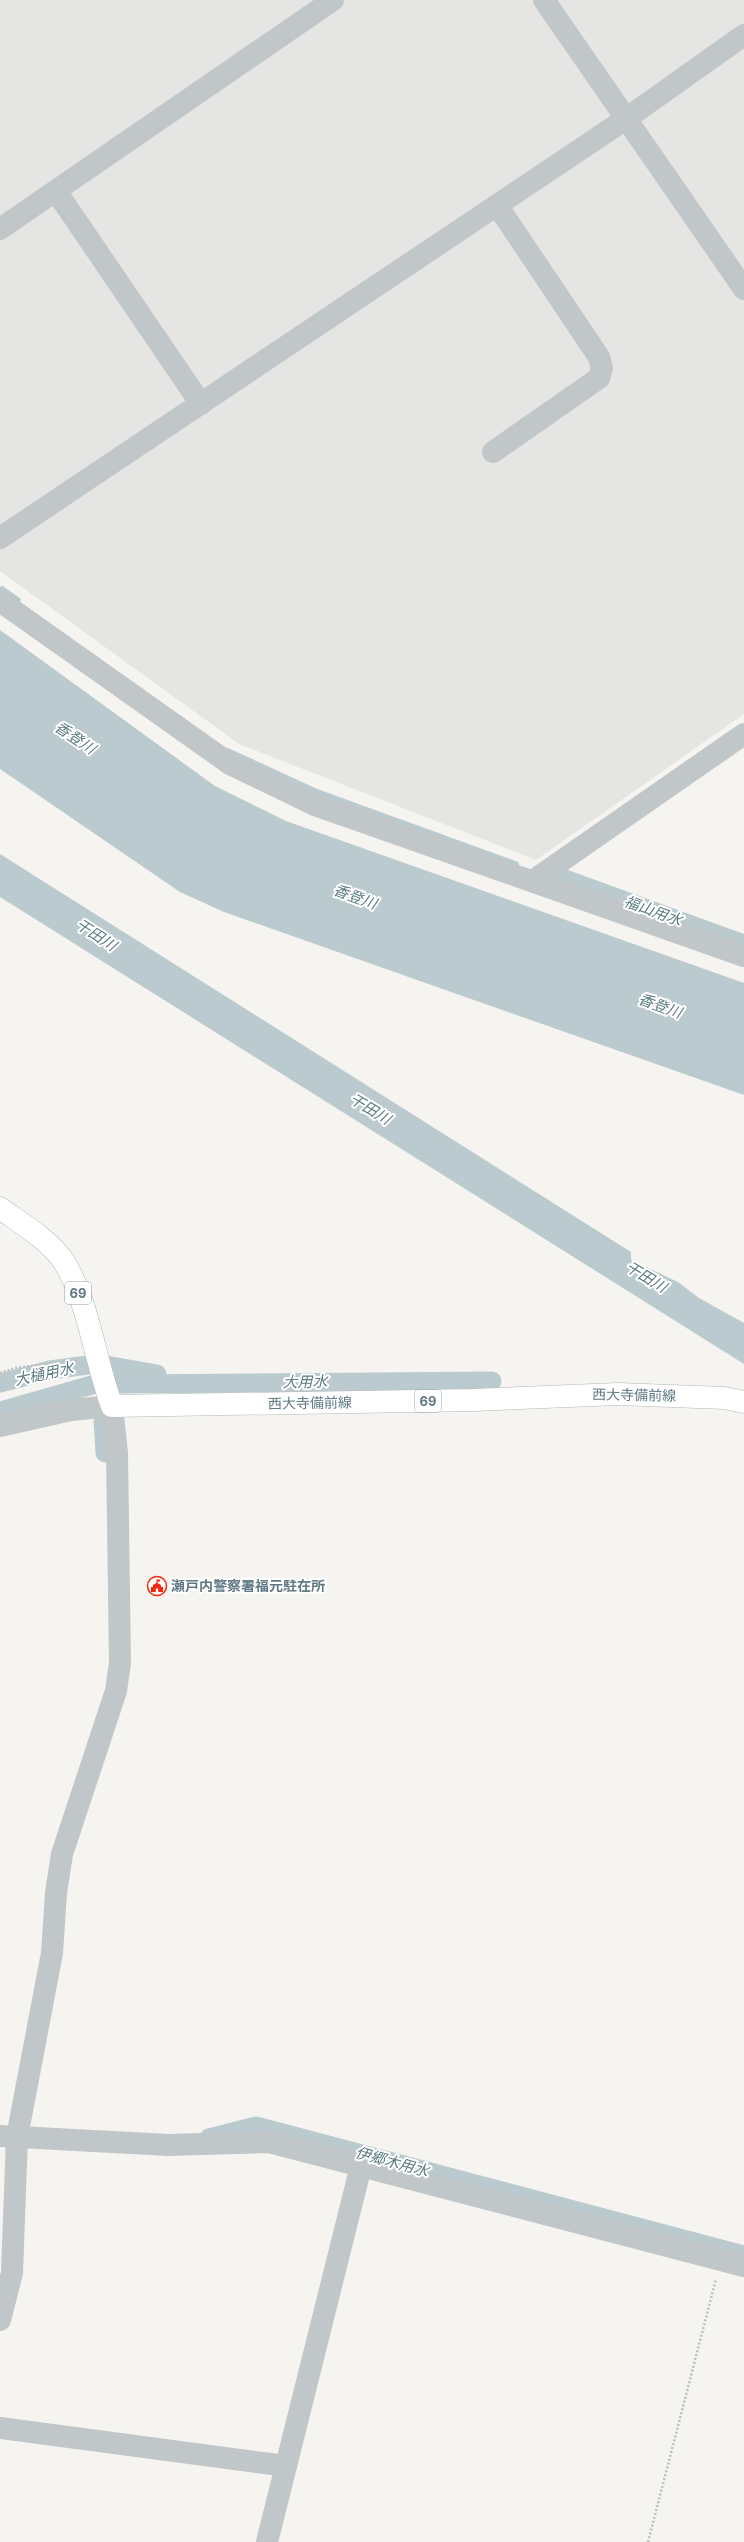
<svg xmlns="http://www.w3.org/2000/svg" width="744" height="2542" font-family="Inter,'Noto Sans JP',sans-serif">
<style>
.built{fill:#e5e5e3}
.water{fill:#bbcace}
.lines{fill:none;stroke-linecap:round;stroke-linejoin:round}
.stream{stroke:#bbcace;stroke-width:5.5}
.canal{stroke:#bbcace;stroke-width:19}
.major-casing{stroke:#b1b8bb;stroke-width:23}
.path{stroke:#bcbfc1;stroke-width:2.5;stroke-dasharray:2 2;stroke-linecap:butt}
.minor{stroke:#c1c6c9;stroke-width:22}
.major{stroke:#fff;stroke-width:22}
.labels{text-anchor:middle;stroke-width:4;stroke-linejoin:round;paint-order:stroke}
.shield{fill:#fff;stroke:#90a1a9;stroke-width:1}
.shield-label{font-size:13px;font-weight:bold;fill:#607984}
.street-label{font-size:14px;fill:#607984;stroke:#fff}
.poi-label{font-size:14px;font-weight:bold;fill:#607984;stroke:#fff;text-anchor:start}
.water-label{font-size:15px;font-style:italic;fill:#5b7c82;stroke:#fff}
</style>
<rect width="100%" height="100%" fill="#f5f4f0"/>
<path class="built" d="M 0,0 L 744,0 L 744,714 L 536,860 L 239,744 L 0,571 Z"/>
<g class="water">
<path d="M 0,630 L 215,786 L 286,821 L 744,983 L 744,1095 L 224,912 L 180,892 L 0,769 Z"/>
<path d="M 0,854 L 631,1252 L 631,1260 L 678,1282 L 699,1298 L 744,1323 L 744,1364 L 0,897 Z"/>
</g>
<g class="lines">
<g class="stream">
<path d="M 2,589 L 18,600"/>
<path d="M 228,751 L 315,791 L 516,864"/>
</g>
<g class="canal">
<path d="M 562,878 L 744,944"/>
<path d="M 106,1365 L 157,1374"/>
<path d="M 0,1383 L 50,1370 L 88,1365"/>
<path d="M 119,1384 L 492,1381"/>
<path d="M 0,1411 L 92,1385"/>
<path d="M 103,1420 L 105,1453"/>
<path d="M 209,2138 L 256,2126 L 744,2255"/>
</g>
<defs>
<path id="major" d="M 0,1208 C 19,1222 49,1240 62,1259 C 88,1297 95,1362 112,1406 L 474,1400 L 618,1394 L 724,1398 L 744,1402"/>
</defs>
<use href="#major" class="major-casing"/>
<g class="path">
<path d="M 0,1373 L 15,1368 L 78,1360"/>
<path d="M 648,2542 L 716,2279"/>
</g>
<g class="minor">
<path d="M 544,0 L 744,289"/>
<path d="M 56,191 L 201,404"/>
<path d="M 0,229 L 333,0"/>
<path d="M 493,452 L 599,378 L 602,368 L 599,357 L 497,205"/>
<path d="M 0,538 L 627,118 L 744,35"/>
<path d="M 0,601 L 230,764 L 315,805 L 744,956"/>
<path d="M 534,880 L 744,734"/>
<path d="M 0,1426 L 71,1410 L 112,1406 L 117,1453 L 120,1663 L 116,1691 L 62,1854 L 56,1893 L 52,1953 L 17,2137 L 12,2273 L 0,2320"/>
<path d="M 0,2136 L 168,2145 L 269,2142 L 744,2266"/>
<path d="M 0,2428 L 286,2466"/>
<path d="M 267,2542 L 361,2166"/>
</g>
<use href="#major" class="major"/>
</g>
<defs>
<symbol id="civic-ring" viewBox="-11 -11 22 22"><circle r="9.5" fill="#fff" stroke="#f42810" stroke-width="1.5"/><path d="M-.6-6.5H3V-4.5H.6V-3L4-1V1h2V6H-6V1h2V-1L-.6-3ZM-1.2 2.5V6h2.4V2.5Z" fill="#f42810"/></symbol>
</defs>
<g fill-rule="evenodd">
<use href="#civic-ring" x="146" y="1575" width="22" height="22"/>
</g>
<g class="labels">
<g class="shield">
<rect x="65" y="1282" width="26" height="22" rx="3"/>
<rect x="415" y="1390" width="26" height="22" rx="3"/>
</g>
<g class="shield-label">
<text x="78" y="1298">69</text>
<text x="428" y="1406">69</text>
</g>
<g class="street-label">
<text transform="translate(634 1395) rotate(1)" y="5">西大寺備前線</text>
<text transform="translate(310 1403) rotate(-1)" y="5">西大寺備前線</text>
</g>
<g class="poi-label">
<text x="171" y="1591">瀬戸内警察署福元駐在所</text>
</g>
<g class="water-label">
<text transform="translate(75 738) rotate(34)" y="5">香登川</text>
<text transform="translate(355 897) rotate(20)" y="5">香登川</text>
<text transform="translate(653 911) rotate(20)" y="5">福山用水</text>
<text transform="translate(96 935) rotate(33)" y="5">干田川</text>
<text transform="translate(660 1006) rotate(20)" y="5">香登川</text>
<text transform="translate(370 1109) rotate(31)" y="5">干田川</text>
<text transform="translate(646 1277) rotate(31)" y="5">干田川</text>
<text transform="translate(44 1374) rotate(-12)" y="5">大樋用水</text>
<text transform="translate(305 1382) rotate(-1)" y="5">大用水</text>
<text transform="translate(392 2162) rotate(15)" y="5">伊郷木用水</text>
</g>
</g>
</svg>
